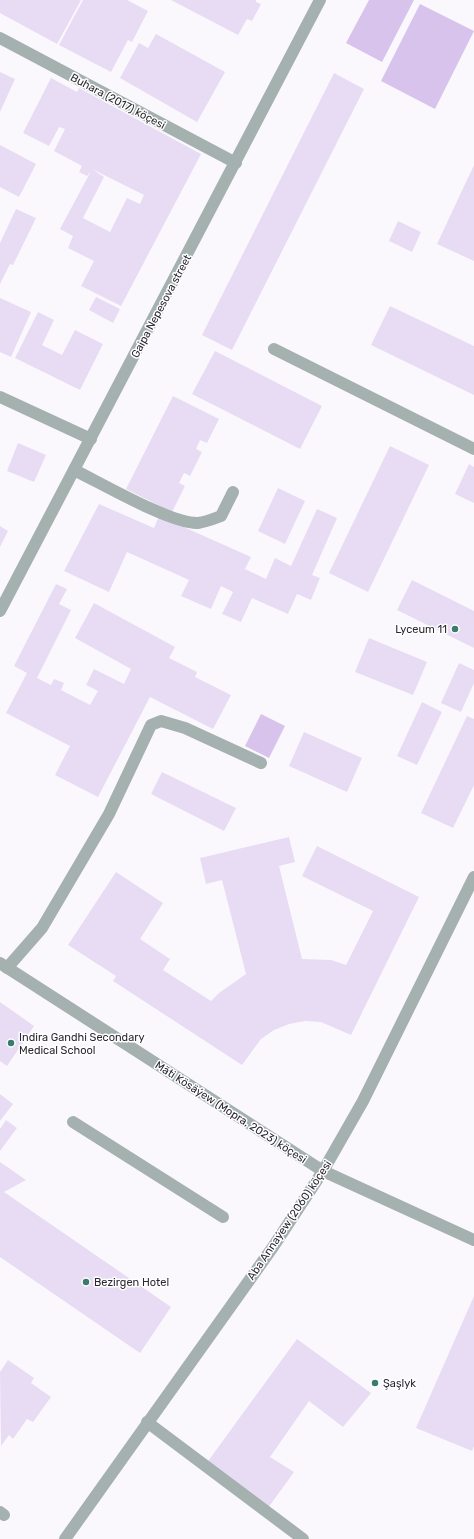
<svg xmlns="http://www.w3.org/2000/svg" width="474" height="1539" font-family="Rubik,sans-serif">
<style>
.green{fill:#d7c3eb}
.building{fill:#e7dcf3;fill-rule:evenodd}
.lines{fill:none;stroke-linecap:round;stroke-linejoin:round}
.minor{stroke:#a4b1ae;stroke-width:12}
.poi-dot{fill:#397c6e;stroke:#fff;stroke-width:1.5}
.labels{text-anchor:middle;stroke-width:3;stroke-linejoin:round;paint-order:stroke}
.street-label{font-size:11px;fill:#2c2831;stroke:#fff}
.poi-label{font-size:11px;fill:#2c2831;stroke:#fff;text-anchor:start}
</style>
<rect width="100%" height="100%" fill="#fbf8fd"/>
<g class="green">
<path d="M 369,0 L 414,0 L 382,62 L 346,43 Z"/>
<path d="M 420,4 L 474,31 L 435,109 L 381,81 Z"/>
<path d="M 261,714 L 285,726 L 269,758 L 245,746 Z"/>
</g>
<g class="building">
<path d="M 0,0 L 81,0 L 57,44 L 0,13 Z"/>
<path d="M 83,0 L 127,0 L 148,11 L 132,42 L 128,40 L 111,72 L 59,45 Z"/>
<path d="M 171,0 L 256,0 L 256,2 L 261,4 L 252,21 L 247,19 L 238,35 Z"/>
<path d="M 156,34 L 225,72 L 197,122 L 120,78 L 139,43 L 148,48 Z"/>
<path d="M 0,72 L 15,79 L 0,112 Z"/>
<path d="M 334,73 L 364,89 L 232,350 L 202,335 Z"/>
<path d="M 51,78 L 77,92 L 79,88 L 201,154 L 121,306 L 81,286 L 94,261 L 68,248 L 73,236 L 60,229 L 91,171 L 87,176 L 79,172 L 82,166 L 54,151 L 65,129 L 59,127 L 49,146 L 23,133 ZM 92,169 L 144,195 L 140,204 L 127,198 L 110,232 L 83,218 L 104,177 Z"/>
<path d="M 0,145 L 36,164 L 19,197 L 0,187 Z"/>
<path d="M 474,165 L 474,261 L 437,244 Z"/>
<path d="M 16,209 L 36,218 L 13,265 L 10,264 L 0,284 L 0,243 Z"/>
<path d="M 398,221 L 421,232 L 412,252 L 389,241 Z"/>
<path d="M 96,297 L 120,309 L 113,323 L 89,310 Z"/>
<path d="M 0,298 L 31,312 L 11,357 L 0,352 Z"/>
<path d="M 390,306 L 474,346 L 474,395 L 371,345 Z"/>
<path d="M 38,312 L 54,320 L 42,345 L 62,355 L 75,330 L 103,344 L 80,390 L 15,358 Z"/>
<path d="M 215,351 L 322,406 L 300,449 L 192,394 Z"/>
<path d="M 173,396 L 219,419 L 207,443 L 200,440 L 196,449 L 202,452 L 190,476 L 184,473 L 179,483 L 185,486 L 172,512 L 126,489 Z"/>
<path d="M 18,443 L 46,455 L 34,482 L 7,471 Z"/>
<path d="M 390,446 L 429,465 L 368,592 L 329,573 Z"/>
<path d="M 469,464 L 474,467 L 474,503 L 455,494 Z"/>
<path d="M 278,488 L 305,501 L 285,544 L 258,531 Z"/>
<path d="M 99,504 L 154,528 L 159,516 L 251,557 L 245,569 L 266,579 L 275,558 L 291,566 L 317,509 L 337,518 L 312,575 L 320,578 L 311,600 L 297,594 L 288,614 L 252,598 L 241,622 L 222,614 L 233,592 L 221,586 L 211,609 L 181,596 L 189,580 L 127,552 L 109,592 L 64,571 Z"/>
<path d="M 0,526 L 8,531 L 0,547 Z"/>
<path d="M 412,580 L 474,611 L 474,648 L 397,610 Z"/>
<path d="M 56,584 L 67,589 L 59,604 L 71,610 L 37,678 L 51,685 L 54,679 L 64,683 L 61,690 L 90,705 L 98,691 L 86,685 L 94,669 L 124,684 L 131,669 L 75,638 L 94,603 L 175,647 L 169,658 L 197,672 L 195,677 L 231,695 L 213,729 L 150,697 L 98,797 L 55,775 L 70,746 L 6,713 L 27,673 L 14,666 Z"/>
<path d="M 369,638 L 427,662 L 413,695 L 355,672 Z"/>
<path d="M 459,663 L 474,670 L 474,683 L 461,712 L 441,703 Z"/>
<path d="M 422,702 L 442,712 L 417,765 L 397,756 Z"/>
<path d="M 467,716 L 474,719 L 474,785 L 453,828 L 421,813 Z"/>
<path d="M 304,732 L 362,758 L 347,792 L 289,766 Z"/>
<path d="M 162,772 L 236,808 L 224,831 L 151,794 Z"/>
<path d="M 289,837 L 295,862 L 279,866 L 302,959 L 331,960 L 346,965 L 373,911 L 302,876 L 317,846 L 419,897 L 351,1035 L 321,1022 L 305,1021 L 289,1024 L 274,1030 L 261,1039 L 242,1065 L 113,981 L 116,976 L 68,945 L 116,872 L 163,903 L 140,939 L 170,959 L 163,970 L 211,1001 L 219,993 L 246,974 L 222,880 L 206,884 L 200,858 Z"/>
<path d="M 0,1002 L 34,1026 L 7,1066 L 0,1061 Z"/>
<path d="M 0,1094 L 13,1104 L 0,1121 Z"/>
<path d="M 6,1120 L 17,1128 L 0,1151 L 0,1129 Z"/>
<path d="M 0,1162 L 26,1180 L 4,1192 L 171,1307 L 140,1353 L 0,1257 Z"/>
<path d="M 474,1296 L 474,1446 L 472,1451 L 416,1428 Z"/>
<path d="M 297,1339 L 371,1393 L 343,1427 L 309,1401 L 270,1457 L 294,1472 L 268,1508 L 206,1464 Z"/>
<path d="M 8,1360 L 34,1378 L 31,1383 L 51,1397 L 33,1422 L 27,1419 L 13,1439 L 9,1435 L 1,1446 L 0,1372 Z"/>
</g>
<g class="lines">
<g class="minor">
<path d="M 0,38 L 236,163"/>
<path d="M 274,349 L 474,449"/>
<path d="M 0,397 L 91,439"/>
<path d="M 74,470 C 101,483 171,524 198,523 C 206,522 213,519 221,516 L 233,492"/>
<path d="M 0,611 L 320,0"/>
<path d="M 0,963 L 323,1171 L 474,1240"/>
<path d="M 7,968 L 42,928 L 109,814 L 151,725 L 161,721 L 185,728 L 261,763"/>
<path d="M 73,1122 L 223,1217"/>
<path d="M 147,1422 L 303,1539"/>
<path d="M 0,1512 L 4,1515"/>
<path d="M 65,1539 L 273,1247 L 323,1171 L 363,1101 L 474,877"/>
</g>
</g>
<g class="poi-dot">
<circle cx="455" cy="629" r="4"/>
<circle cx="11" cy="1043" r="4"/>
<circle cx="86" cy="1282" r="4"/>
<circle cx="375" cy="1383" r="4"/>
</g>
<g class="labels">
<g class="street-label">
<text transform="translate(118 101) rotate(28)" y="4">Buhara (2017) köçesi</text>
<text transform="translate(161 306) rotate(-62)" y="4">Gaipa Nepesova street</text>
<text transform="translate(231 1112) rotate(33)" y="4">Mäti Kösäýew (Mopra, 2023) köçesi</text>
<text transform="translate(289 1220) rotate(-56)" y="4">Aba Annaýew (2060) köçesi</text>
</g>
<g class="poi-label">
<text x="447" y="633" text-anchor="end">Lyceum 11</text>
<text x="19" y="1041">Indira Gandhi Secondary<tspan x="19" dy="13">Medical School</tspan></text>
<text x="94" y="1286">Bezirgen Hotel</text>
<text x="383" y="1387">Şaşlyk</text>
</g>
</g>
</svg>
